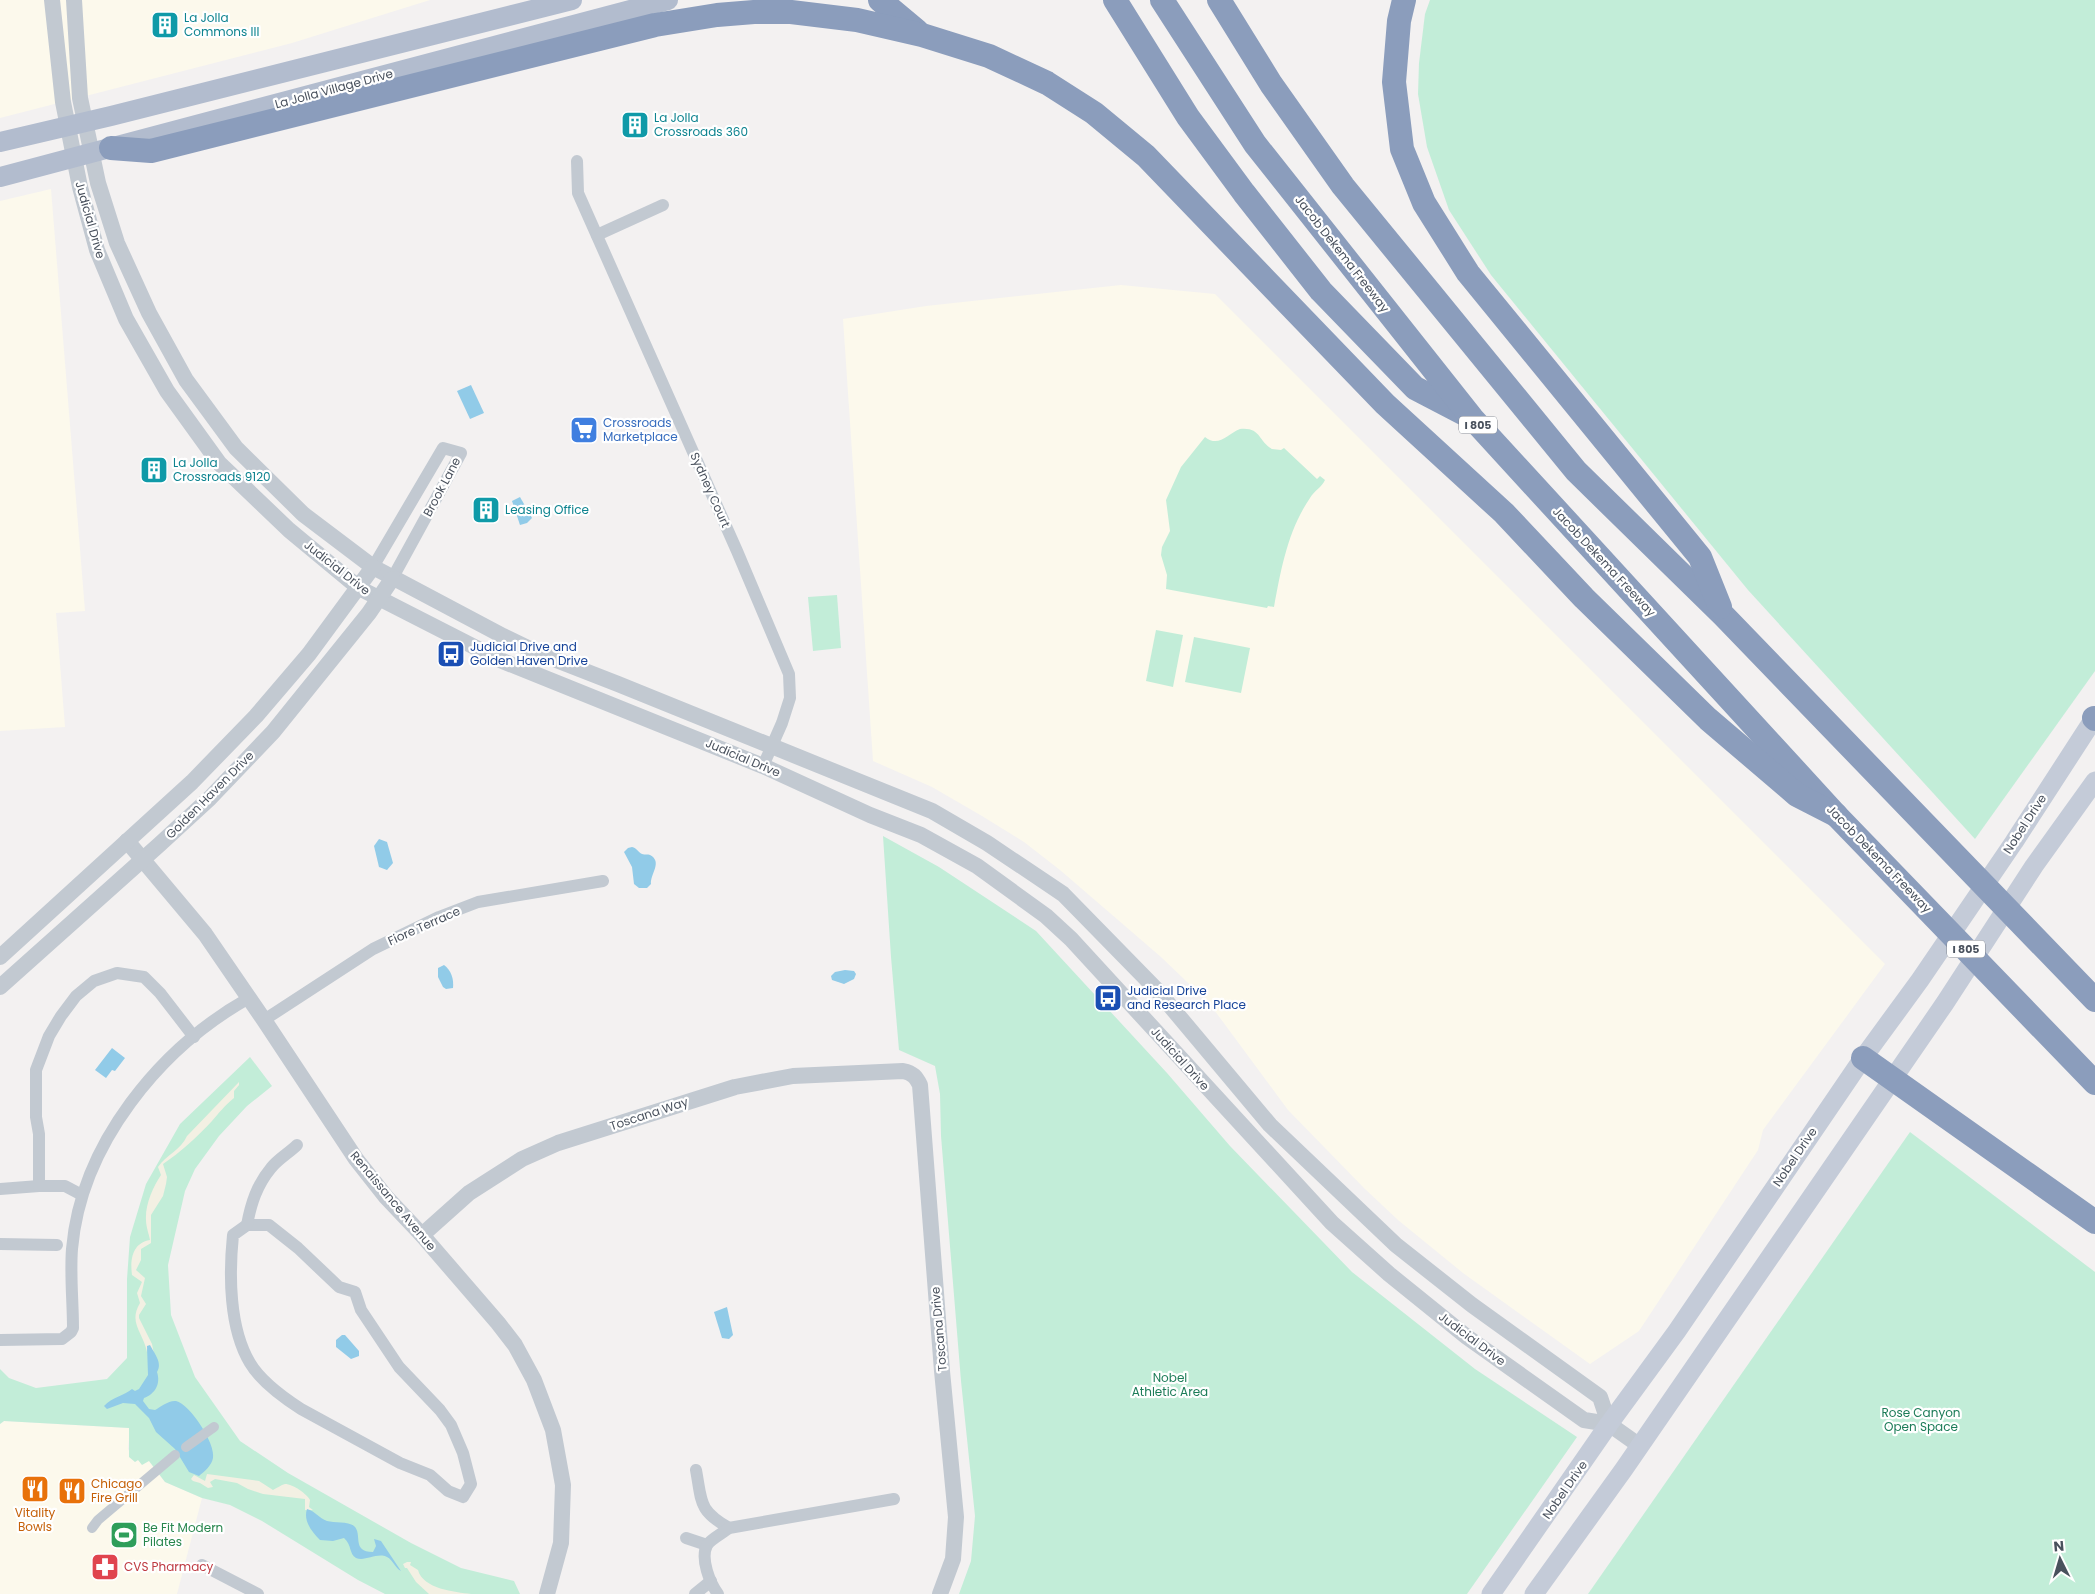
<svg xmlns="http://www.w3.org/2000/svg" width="2095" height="1594" font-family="Poppins,sans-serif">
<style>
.commercial{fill:#fcf9ec}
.green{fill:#c2edd8}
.sand{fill:#f3f0e3}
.water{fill:#91cbe8}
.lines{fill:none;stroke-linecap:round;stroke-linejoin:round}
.pedestrian{stroke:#c2c9d1;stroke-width:10}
.minor{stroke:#c2c9d1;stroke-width:12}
.tertiary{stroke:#c2c9d1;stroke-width:16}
.secondary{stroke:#c4cbd8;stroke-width:19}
.primary{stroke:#b2bcce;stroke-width:20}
.motorway{stroke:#8b9dbc;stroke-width:24}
.labels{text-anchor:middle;stroke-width:4.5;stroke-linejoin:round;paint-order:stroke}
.shield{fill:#fff;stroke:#80858e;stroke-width:1}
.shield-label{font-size:11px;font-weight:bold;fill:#49515d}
.culture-label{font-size:12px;fill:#0d838f;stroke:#fff;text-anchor:start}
.street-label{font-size:12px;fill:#49515d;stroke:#fff}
.shop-label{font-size:12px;fill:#366cbe;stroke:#fff;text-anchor:start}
.transit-label{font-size:12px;fill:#164399;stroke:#fff;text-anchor:start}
.park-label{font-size:12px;fill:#1c7c58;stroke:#fff}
.food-label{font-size:12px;fill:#c56008;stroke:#fff;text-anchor:start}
.leisure-label{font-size:12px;fill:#27864d;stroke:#fff;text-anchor:start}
.health-label{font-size:12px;fill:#be3a42;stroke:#fff;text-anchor:start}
</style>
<rect width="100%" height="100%" fill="#f3f1f1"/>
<g class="commercial">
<path d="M 0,0 L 430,0 L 292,43 L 0,118 Z"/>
<path d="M 51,189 L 85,611 L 56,613 L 65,727 L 0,731 L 0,201 Z"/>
<path d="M 1121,285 L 1215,294 L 1885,964 L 1763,1130 L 1758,1150 L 1639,1331 L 1590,1364 L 1463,1273 L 1398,1220 L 1364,1188 L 1288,1110 L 1209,1003 L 1161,957 L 1060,870 L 1024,842 L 982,816 L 932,787 L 873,761 L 843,319 L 926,306 Z"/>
<path d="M 4,1421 L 130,1428 L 128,1449 L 135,1462 L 138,1460 L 149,1461 L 165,1482 L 202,1498 L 177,1594 L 0,1594 L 0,1424 Z"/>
</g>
<g class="green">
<path d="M 1430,0 L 2095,0 L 2095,671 L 1975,839 L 1748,590 L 1491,275 L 1449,210 L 1427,147 L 1418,94 L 1419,63 L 1425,14 Z"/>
<path d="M 1240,429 C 1261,427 1258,441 1272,449 L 1281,450 L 1284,448 L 1317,479 L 1320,476 L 1325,480 C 1322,487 1314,491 1310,498 C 1288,530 1281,569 1274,607 L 1268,606 L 1267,608 L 1166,589 L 1167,575 L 1161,555 L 1162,547 L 1170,531 L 1166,500 L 1181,467 L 1205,437 C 1219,448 1227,434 1240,429 Z"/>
<path d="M 837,595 L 841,648 L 813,651 L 808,597 Z"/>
<path d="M 1156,630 L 1183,635 L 1173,687 L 1146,681 Z"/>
<path d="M 1194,637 L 1250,648 L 1241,693 L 1185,682 Z"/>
<path d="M 883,836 L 939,867 L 1036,931 L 1167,1073 L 1230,1146 L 1352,1272 L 1475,1369 L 1577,1437 L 1467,1594 L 959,1594 L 971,1561 L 975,1516 L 961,1381 L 941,1136 L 940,1094 L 935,1066 L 899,1050 L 891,957 Z"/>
<path d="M 250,1057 L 272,1086 L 247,1106 L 219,1136 L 195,1169 L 185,1191 L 168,1265 L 171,1315 L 195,1377 L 240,1441 L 288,1473 L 411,1543 L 461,1568 L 514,1581 L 520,1594 L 385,1594 L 358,1580 L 262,1521 L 230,1505 L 202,1498 L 165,1482 L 149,1461 L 142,1465 L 138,1460 L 135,1462 L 129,1457 L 129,1428 L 4,1421 L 0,1424 L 0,1369 L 9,1378 L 36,1388 L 107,1379 L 127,1358 L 127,1279 L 130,1237 L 146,1184 L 180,1124 Z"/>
<path d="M 1910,1132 L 2095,1272 L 2095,1594 L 1588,1594 Z"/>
</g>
<g class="sand">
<path d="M 239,1082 L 239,1085 L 234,1091 L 234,1098 C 225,1105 219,1113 212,1121 C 197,1137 181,1152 163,1164 L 167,1177 L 166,1184 L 163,1196 L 151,1215 L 151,1243 L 141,1249 L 141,1260 L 136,1270 L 145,1278 L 141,1296 L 146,1304 L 139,1315 L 139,1318 L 152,1344 L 154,1354 L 147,1349 L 147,1352 C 143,1332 128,1323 140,1303 L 137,1293 L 142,1282 L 132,1275 C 130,1260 132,1243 150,1240 C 149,1234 146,1227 146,1220 C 145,1205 153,1187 161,1175 L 158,1167 C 166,1155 181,1150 187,1136 Z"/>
<path d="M 207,1474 L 259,1481 L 273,1490 C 277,1488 281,1485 285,1484 C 293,1484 307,1494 310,1500 L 309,1507 L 313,1510 L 305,1510 L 305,1499 L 263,1494 L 248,1489 L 237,1483 L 215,1479 L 210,1482 L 213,1487 L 208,1488 L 200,1483 L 193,1481 L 191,1479 L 194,1475 L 205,1481 Z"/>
<path d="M 407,1562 L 411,1562 L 410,1565 L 418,1570 C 423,1589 455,1592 471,1594 L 429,1594 L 416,1582 L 407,1568 L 405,1568 L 403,1564 Z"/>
</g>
<g class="water">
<path d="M 471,385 L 484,413 L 470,419 L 457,391 Z"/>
<path d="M 520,497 L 532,518 L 527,523 L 520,525 L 512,501 Z"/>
<path d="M 379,839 L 387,842 L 393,863 L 387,870 L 379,867 L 374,846 Z"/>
<path d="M 632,847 C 637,848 638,852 642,854 C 645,855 648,854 650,855 C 663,862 650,874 651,884 L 647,888 L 639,888 L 634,884 L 632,867 L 624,852 L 628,848 Z"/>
<path d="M 444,965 C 451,970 454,979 453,988 L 446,989 L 443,987 L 438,977 L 438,968 Z"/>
<path d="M 845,970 L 854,971 L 856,974 L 854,979 L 844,984 L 832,980 L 831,976 L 835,972 Z"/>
<path d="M 112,1048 L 125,1058 L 115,1071 L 112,1070 L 106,1078 L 95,1070 Z"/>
<path d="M 727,1307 L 733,1335 L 729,1339 L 722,1338 L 714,1312 Z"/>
<path d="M 342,1335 L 345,1335 L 359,1351 L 359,1356 L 351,1359 L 336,1347 L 336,1340 Z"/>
<path d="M 150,1345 C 154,1353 163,1363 157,1372 C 161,1384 155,1394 144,1398 L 143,1401 L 149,1409 L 155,1410 C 160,1407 169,1400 176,1401 C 190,1404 216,1444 213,1458 C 212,1465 204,1472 199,1476 L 189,1472 L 175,1449 L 156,1432 L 149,1418 L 135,1404 L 123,1403 L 107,1409 L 104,1406 C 112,1397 124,1396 132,1389 L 135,1391 L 139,1389 L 148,1375 L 147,1346 Z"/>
<path d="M 307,1509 C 315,1511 319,1518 327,1521 C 334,1523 348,1521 354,1526 C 363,1534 351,1552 373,1552 L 376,1546 L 374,1539 L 381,1541 L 401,1571 C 395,1568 393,1560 387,1557 C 377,1552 365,1562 356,1558 C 349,1554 352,1545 344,1538 L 333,1541 L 320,1540 C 312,1532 303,1521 307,1509 Z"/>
</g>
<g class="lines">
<g class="pedestrian">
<path d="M 186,1447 L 214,1427"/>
<path d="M 92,1528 L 98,1520 L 175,1455"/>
</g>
<g class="minor">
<path d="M 577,161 L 578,193 L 737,551 L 789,674 L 790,698 L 782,723 L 763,766"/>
<path d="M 597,235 L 663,205"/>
<path d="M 373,567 L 443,448 L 461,453 L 392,579"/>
<path d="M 264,1020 L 373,949 L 439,917 L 478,902 L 603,881"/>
<path d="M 0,1189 L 39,1186"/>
<path d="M 82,1195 L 65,1186 L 39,1186 L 39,1134 L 36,1117 L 36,1070 L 49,1036 L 61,1016 L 76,996 L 94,981 L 117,973 L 144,977 L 160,993 L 194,1037"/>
<path d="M 247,1225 L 269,1225 L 298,1248 L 339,1287 L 355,1292 L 361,1310 L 399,1367 L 440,1410 L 451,1425 L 463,1453 L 471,1484 L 463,1497 L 448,1491 L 430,1475 L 400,1463 L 301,1409 C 284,1398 260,1380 250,1363 C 229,1328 229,1274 233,1235 Z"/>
<path d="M 247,1225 C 251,1203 257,1185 271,1168 C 278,1159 289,1153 297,1145"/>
<path d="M 0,1244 L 57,1245"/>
<path d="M 0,1340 L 62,1339 L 71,1332 L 73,1328 C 73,1302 70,1275 72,1249 C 81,1144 160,1048 249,998"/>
<path d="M 696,1470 C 702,1502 698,1510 729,1528"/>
<path d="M 686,1538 L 707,1545"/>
<path d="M 202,1565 L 258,1594"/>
<path d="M 695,1594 L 711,1581"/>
<path d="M 718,1594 C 710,1583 700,1559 707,1545 C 711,1539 723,1533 729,1528 L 894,1499"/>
</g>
<g class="tertiary">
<path d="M 52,0 L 63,102 L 80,187 L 97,250 L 126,319 L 167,391 L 219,463 L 289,530 L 359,588 L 500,660 L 763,766 L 870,815 L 921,835 L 977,866 L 1046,916 L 1071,939 L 1332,1223 L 1389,1274 L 1467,1337 L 1584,1420 L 1609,1424 L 1640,1446"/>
<path d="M 74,0 L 80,98 L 98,183 L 117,243 L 149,313 L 186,380 L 236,448 L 303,514 L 373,567 L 503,636 L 536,652 L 618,684 L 932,811 L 987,843 L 1063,894 L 1156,989 L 1270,1125 L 1396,1245 L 1472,1305 L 1600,1397 L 1609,1424"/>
<path d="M 127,841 L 205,934 L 264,1020 L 356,1159 L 386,1197 L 422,1235 L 498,1323 L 515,1345 L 534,1380 L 553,1430 L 563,1485 L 561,1543 L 547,1594"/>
<path d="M 0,957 L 192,782 L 256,716 L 309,654 L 373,567"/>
<path d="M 0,987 L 160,844 L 210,798 L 273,732 L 369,613 L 392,579"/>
<path d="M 422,1235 L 469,1193 L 522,1159 L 558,1143 L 735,1087 L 793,1076 L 903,1071 C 913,1073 916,1077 920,1085 L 942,1371 L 956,1517 L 953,1559 L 940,1594"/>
</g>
<g class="secondary">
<path d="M 1491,1594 L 1609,1424 L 1677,1331 L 1863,1058 L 1920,980 L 2014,842 L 2095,717"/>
<path d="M 1534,1594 L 1624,1469 L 1945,1003 L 2034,866 L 2095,781"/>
</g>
<g class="primary">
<path d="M 0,142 L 111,116 L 572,0"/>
<path d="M 0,177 L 668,0"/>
</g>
<g class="motorway">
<path d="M 880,0 L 917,31"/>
<path d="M 1115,0 L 1188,117 L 1244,193 L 1321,291 L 1415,388 L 1463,413"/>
<path d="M 1162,0 L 1255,144 L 1472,418 L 1836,815 L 2095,1083"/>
<path d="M 1219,0 L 1271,84 L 1343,186 L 1576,471 L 1723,615 L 2095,1000"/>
<path d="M 1404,0 L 1399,21 L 1394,82 L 1402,149 L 1424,203 L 1468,273 L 1700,557 L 1720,607"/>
<path d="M 111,148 L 151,151 L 655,25 L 717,15 L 754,12 L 791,12 L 857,20 L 922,35 L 989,56 L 1047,83 L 1094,113 L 1146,156 L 1385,404 L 1504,513 L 1584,598 L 1708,719 L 1797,795 L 1836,815"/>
<path d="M 2094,718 L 2095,719"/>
<path d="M 1863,1058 L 2095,1222"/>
</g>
</g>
<defs>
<symbol id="building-square" viewBox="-11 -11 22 22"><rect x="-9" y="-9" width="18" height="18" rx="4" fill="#0f9aa8" stroke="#fff"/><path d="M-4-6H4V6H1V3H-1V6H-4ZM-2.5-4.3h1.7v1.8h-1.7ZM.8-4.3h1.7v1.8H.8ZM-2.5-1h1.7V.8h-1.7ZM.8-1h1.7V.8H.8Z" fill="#fff"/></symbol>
<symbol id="supermarket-square" viewBox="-11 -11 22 22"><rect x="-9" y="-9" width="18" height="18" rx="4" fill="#3f7fe0" stroke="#fff"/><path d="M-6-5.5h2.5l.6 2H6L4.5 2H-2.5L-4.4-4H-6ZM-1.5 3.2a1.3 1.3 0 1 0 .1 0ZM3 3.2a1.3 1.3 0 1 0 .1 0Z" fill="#fff"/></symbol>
<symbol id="bus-square" viewBox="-11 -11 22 22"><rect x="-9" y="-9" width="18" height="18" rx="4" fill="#1a4fb4" stroke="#fff"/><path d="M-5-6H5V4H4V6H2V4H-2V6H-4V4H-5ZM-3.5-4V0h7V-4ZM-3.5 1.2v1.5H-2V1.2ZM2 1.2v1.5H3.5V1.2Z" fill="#fff"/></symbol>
<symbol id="restaurant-square" viewBox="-11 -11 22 22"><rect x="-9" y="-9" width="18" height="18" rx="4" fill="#e8710a" stroke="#fff"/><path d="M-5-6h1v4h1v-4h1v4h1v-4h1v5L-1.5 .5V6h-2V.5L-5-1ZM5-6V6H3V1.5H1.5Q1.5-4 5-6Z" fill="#fff"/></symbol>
<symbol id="stadium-square" viewBox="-11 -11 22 22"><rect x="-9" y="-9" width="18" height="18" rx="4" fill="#2e9e5b" stroke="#fff"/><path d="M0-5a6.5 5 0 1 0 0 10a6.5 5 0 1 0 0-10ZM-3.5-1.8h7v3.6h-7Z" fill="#fff"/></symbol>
<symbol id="pharmacy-square" viewBox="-11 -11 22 22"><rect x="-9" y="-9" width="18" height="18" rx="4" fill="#e0444e" stroke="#fff"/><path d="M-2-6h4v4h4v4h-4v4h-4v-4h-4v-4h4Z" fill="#fff"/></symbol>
</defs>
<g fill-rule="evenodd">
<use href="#building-square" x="149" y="9" width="32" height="32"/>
<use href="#building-square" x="619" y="109" width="32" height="32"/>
<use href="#supermarket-square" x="568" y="414" width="32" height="32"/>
<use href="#building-square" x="138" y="454" width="32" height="32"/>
<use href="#building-square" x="470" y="494" width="32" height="32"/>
<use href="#bus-square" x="435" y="638" width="32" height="32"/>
<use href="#bus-square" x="1092" y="982" width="32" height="32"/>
<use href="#restaurant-square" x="19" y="1473" width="32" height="32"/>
<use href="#restaurant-square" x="56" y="1475" width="32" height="32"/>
<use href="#stadium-square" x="108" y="1519" width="32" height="32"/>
<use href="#pharmacy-square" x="89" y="1551" width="32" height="32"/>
</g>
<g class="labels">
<g class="shield">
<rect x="1459" y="416.5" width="38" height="17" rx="4"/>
<rect x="1947" y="940.5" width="38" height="17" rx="4"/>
</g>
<g class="shield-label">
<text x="1478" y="429">I 805</text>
<text x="1966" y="953">I 805</text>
</g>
<g class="culture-label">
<text x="184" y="22">La Jolla<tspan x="184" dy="14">Commons III</tspan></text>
<text x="654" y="122">La Jolla<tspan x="654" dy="14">Crossroads 360</tspan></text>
<text x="173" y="467">La Jolla<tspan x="173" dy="14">Crossroads 9120</tspan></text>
<text x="505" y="514">Leasing Office</text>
</g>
<g class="street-label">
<text transform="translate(334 89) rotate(-15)" y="4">La Jolla Village Drive</text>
<text transform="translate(90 220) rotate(74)" y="4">Judicial Drive</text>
<text transform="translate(1342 254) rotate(52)" y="4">Jacob Dekema Freeway</text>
<text transform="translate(442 487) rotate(-62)" y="4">Brook Lane</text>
<text transform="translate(710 490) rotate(66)" y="4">Sydney Court</text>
<text transform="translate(1604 562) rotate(47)" y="4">Jacob Dekema Freeway</text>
<text transform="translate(337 568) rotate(38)" y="4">Judicial Drive</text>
<text transform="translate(743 758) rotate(23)" y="4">Judicial Drive</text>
<text transform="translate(210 795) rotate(-45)" y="4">Golden Haven Drive</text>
<text transform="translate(2025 824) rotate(-57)" y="4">Nobel Drive</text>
<text transform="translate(1879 859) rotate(46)" y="4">Jacob Dekema Freeway</text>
<text transform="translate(424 926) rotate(-24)" y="4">Fiore Terrace</text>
<text transform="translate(1180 1059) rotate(48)" y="4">Judicial Drive</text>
<text transform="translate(649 1114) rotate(-18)" y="4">Toscana Way</text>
<text transform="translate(1795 1157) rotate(-56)" y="4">Nobel Drive</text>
<text transform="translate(393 1201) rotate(50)" y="4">Renaissance Avenue</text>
<text transform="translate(939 1329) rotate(-95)" y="4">Toscana Drive</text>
<text transform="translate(1472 1339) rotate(37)" y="4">Judicial Drive</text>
<text transform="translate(1565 1490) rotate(-55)" y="4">Nobel Drive</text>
</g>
<g class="shop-label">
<text x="603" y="427">Crossroads<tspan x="603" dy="14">Marketplace</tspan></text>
</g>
<g class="transit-label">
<text x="470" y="651">Judicial Drive and<tspan x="470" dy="14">Golden Haven Drive</tspan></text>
<text x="1127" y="995">Judicial Drive<tspan x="1127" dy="14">and Research Place</tspan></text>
</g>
<g class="park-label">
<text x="1170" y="1382">Nobel<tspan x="1170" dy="14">Athletic Area</tspan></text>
<text x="1921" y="1417">Rose Canyon<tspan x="1921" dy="14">Open Space</tspan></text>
</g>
<g class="food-label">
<text x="91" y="1488">Chicago<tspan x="91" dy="14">Fire Grill</tspan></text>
<text x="35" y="1517" text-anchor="middle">Vitality<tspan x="35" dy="14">Bowls</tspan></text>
</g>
<g class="leisure-label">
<text x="143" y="1532">Be Fit Modern<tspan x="143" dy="14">Pilates</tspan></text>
</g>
<g class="health-label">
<text x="124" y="1571">CVS Pharmacy</text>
</g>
</g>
<g transform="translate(2060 1559) rotate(355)" stroke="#ffffff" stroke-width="4" paint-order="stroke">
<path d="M0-4L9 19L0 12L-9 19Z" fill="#49515d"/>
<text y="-8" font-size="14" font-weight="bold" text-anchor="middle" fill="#49515d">N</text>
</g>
</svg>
